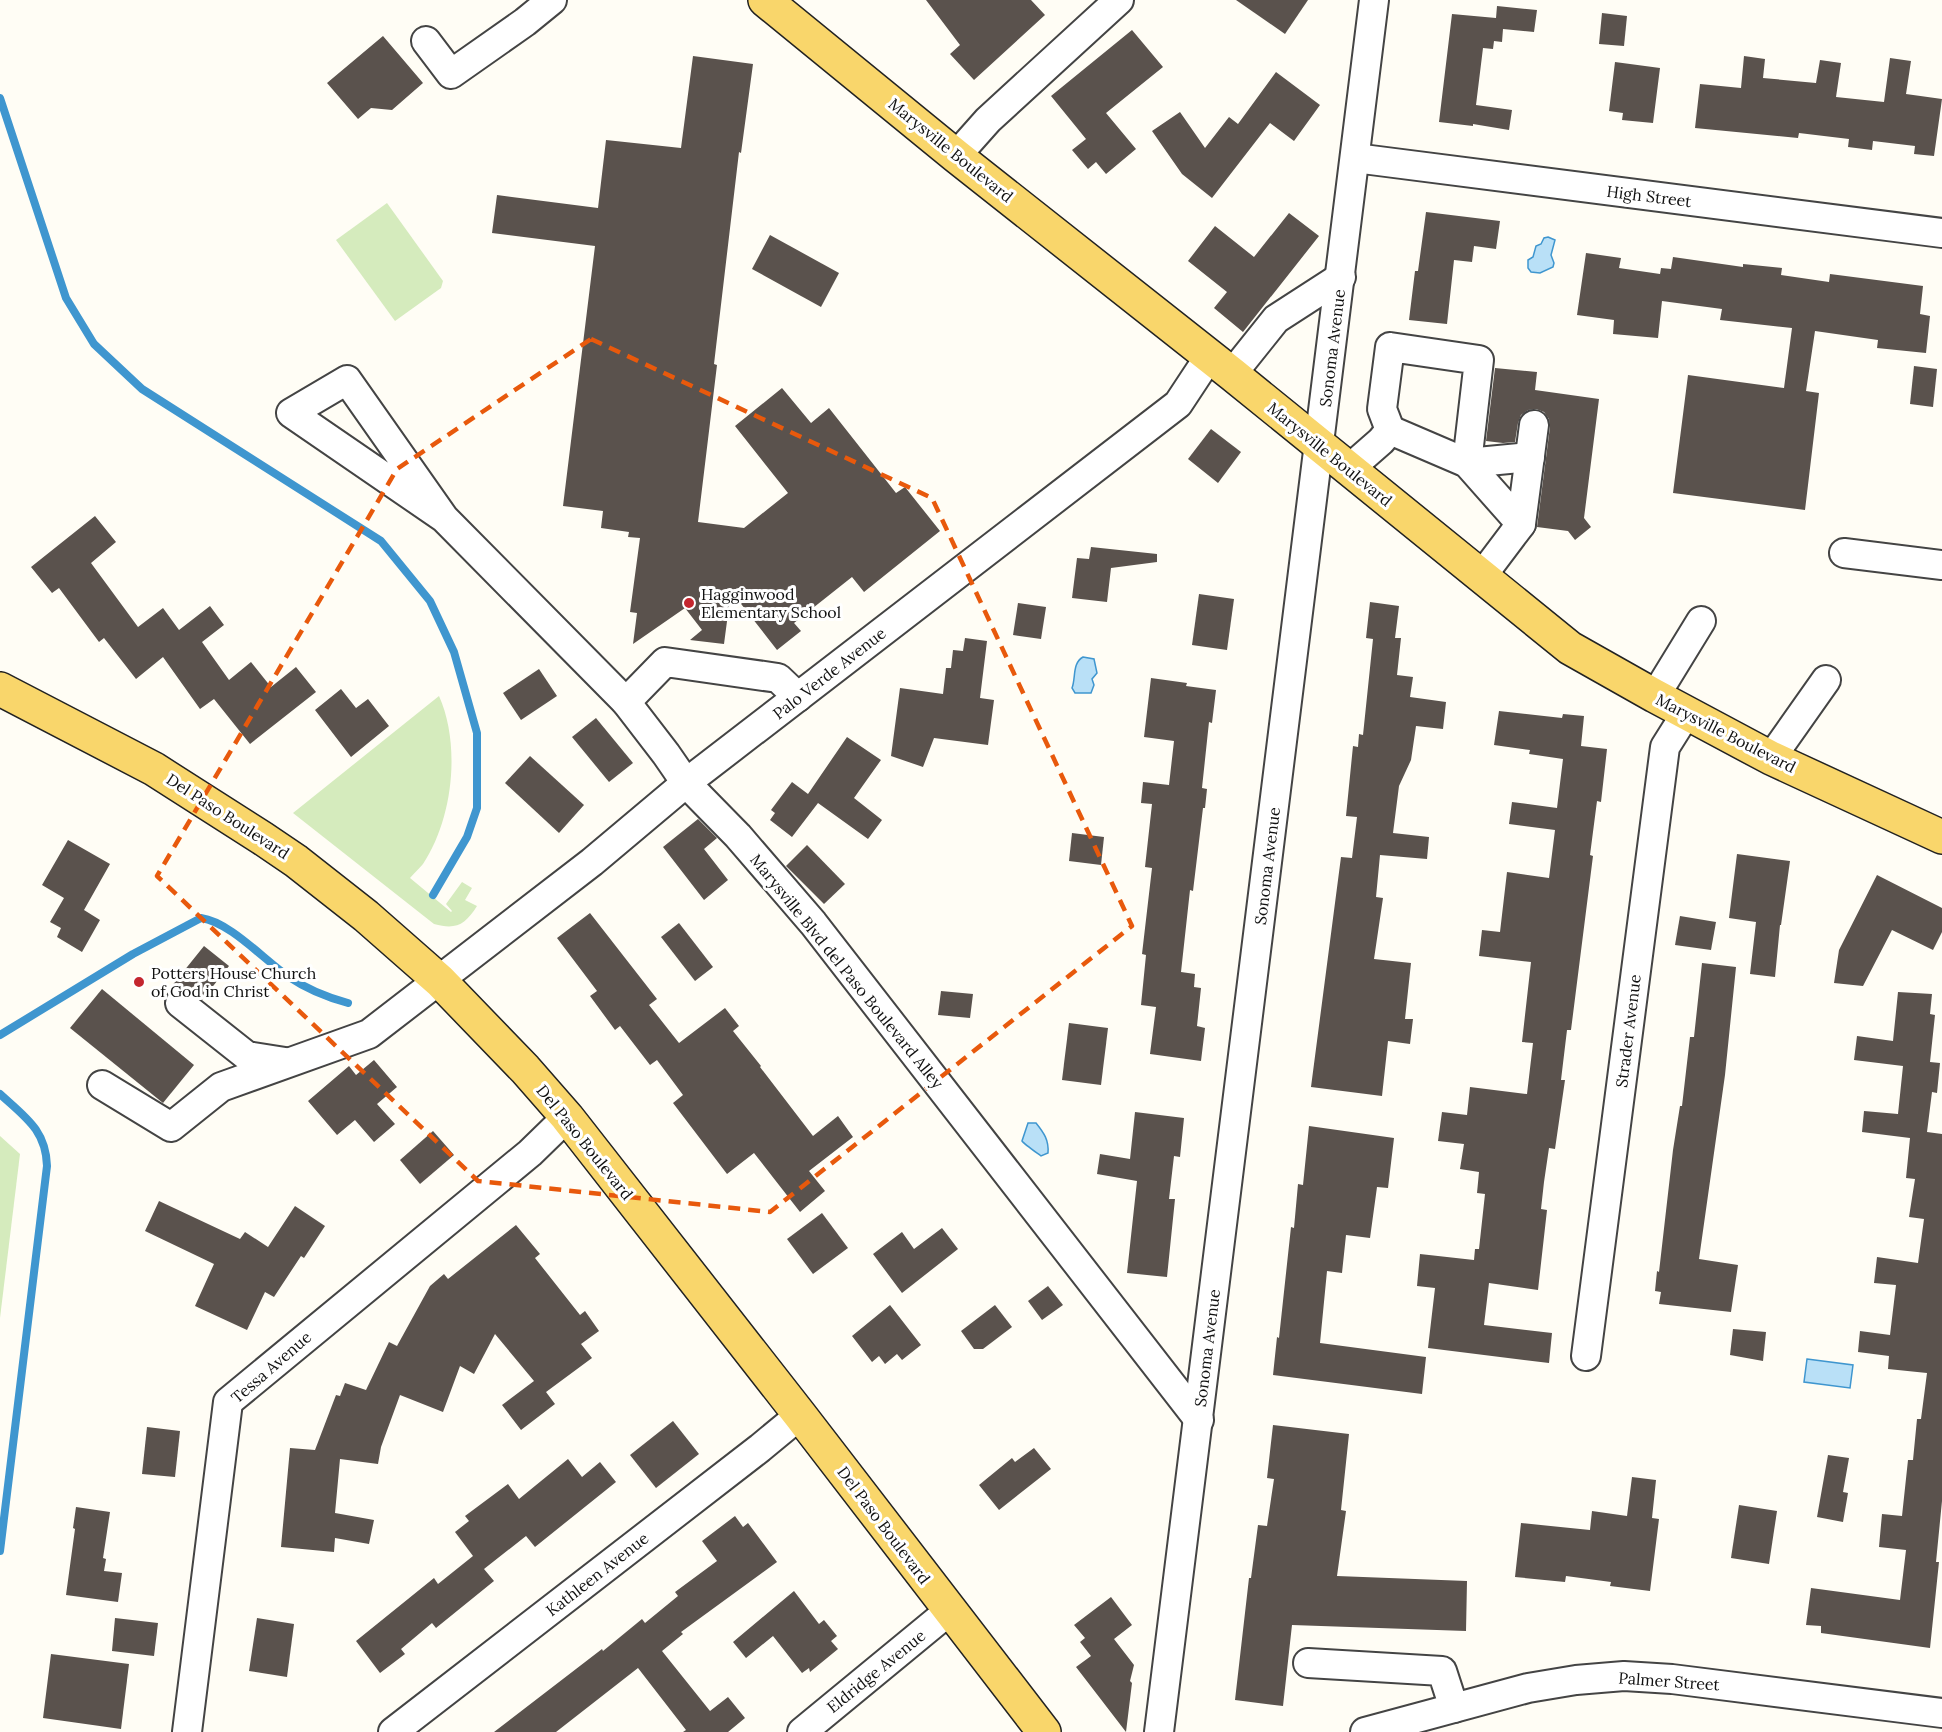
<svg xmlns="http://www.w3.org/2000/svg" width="1942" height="1732" font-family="Lora,serif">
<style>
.green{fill:#d5ebbd}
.water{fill:#b9e0f7;stroke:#3f96cf;stroke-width:1.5}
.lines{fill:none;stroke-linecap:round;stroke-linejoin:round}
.stream{stroke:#3f96cf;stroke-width:8}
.building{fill:#5a524d}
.minor-casing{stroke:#444;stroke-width:32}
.major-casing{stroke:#222;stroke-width:36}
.minor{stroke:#fff;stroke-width:28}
.major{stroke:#f9d66b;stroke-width:33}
.marked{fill:none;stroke:#e8590c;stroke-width:4.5;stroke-dasharray:12 8;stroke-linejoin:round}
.poi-dot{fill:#c4262e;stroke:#fff;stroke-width:2}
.labels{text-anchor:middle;stroke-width:6;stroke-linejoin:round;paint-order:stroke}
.street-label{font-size:16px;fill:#111;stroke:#fff}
.poi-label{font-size:16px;fill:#111;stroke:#fff;text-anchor:start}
</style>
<rect width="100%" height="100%" fill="#fffdf5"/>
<g class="green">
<path d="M 387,203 L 443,281 L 441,288 L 395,321 L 336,240 Z"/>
<path d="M 439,696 C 461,745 453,819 423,864 C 419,869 414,873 410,878 L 451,912 L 452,911 L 446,904 L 462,882 L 472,888 L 465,900 L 477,906 C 465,925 456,930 434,924 L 293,813 Z"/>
<path d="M 0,1136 L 20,1154 L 0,1318 Z"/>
</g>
<g class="water">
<path d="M 1548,237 L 1555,240 L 1551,255 L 1554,263 L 1553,267 L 1540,273 L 1531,272 L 1528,268 L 1528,260 L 1533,257 L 1536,246 L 1541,244 L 1544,238 Z"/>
<path d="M 1083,657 L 1094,659 L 1097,673 L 1092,679 L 1094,685 L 1091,693 L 1075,693 L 1072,688 C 1076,678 1072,663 1083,657 Z"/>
<path d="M 1028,1123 L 1036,1123 C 1044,1133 1049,1140 1048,1153 L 1041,1156 C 1037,1153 1024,1144 1022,1141 Z"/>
<path d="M 1807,1359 L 1853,1365 L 1850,1388 L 1804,1382 Z"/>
</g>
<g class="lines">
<g class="stream">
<path d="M 0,98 L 66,298 L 94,344 L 142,389 L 381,541 L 430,601 L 454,652 L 477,733 L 477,808 L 467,837 L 433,895"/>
<path d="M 0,1035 L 133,954 L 201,918 C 230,922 264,960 289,977 C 308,990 326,997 348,1003"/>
<path d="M 0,1094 C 25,1117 46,1130 47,1166 L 0,1551"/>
</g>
</g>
<g class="building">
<path d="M 926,0 L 1031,0 L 1045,15 L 974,80 L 950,54 L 960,45 Z"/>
<path d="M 1236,0 L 1308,0 L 1285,34 Z"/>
<path d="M 1497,6 L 1537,10 L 1534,32 L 1503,29 L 1502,42 L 1494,41 L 1493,49 L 1483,48 L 1476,105 L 1512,110 L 1509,130 L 1473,124 L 1473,126 L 1439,122 L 1452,14 L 1496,18 Z"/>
<path d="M 1602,13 L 1627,16 L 1624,46 L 1599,44 Z"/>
<path d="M 1132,30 L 1163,67 L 1106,113 L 1136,149 L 1106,174 L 1096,162 L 1088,169 L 1072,150 L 1086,139 L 1051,96 Z"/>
<path d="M 383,36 L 423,83 L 392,110 L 371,108 L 358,119 L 327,83 Z"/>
<path d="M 693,56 L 753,64 L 741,153 L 739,152 L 714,364 L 717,365 L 698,522 L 744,528 L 788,493 L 735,426 L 782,388 L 811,423 L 829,408 L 896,493 L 905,487 L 940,531 L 864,592 L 852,577 L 794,623 L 801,631 L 777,650 L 731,591 L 724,644 L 690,640 L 702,630 L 685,608 L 633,644 L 637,613 L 630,612 L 640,538 L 628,537 L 629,532 L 601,528 L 603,511 L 563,506 L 595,246 L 492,233 L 497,195 L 598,208 L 606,140 L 681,148 Z"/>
<path d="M 1744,56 L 1765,59 L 1763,78 L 1816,83 L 1820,60 L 1841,63 L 1836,97 L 1884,102 L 1890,58 L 1911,61 L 1906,94 L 1942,99 L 1934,156 L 1914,154 L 1915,146 L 1873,141 L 1872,150 L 1848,147 L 1849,139 L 1799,133 L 1798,138 L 1695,128 L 1700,84 L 1741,88 Z"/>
<path d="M 1615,62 L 1660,68 L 1653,123 L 1622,120 L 1623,113 L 1609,111 Z"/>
<path d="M 1276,72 L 1320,105 L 1294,141 L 1270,123 L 1212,198 L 1182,174 L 1152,131 L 1180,112 L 1205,148 L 1229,117 L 1238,124 Z"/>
<path d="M 1426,212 L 1500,221 L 1496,249 L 1474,246 L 1472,262 L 1454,260 L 1447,324 L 1409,320 L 1415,271 L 1418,271 Z"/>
<path d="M 1289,213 L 1319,236 L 1243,332 L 1214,308 L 1227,292 L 1188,261 L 1215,226 L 1254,257 Z"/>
<path d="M 770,235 L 839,273 L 821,307 L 752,269 Z"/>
<path d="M 1586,253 L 1621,258 L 1619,268 L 1660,274 L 1661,268 L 1671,269 L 1673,257 L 1743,267 L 1743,264 L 1782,268 L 1781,275 L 1829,282 L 1830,274 L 1923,286 L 1920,314 L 1930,316 L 1926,353 L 1877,348 L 1878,340 L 1815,331 L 1806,391 L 1819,393 L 1805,510 L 1673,493 L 1688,375 L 1784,388 L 1792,328 L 1720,320 L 1722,309 L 1662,301 L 1658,338 L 1613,334 L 1614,320 L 1577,315 Z"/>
<path d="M 1914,366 L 1937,369 L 1933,407 L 1910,404 Z"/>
<path d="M 1495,368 L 1537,372 L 1535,390 L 1599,399 L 1584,518 L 1591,527 L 1575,540 L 1568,531 L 1537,527 L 1550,427 L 1549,419 L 1544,412 L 1536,409 L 1528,410 L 1521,415 L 1518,423 L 1515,442 L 1503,443 L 1486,441 Z"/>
<path d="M 1211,429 L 1241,452 L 1218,483 L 1188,459 Z"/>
<path d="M 95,516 L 116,542 L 91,563 L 138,627 L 163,608 L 179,630 L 210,606 L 224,625 L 202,642 L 229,680 L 251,662 L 271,687 L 296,667 L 316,692 L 250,744 L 214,699 L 200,709 L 163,657 L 136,679 L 104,638 L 99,642 L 59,588 L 52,593 L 31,567 Z"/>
<path d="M 1091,547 L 1157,554 L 1157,562 L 1111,568 L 1107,602 L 1072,598 L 1077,558 L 1089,559 Z"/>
<path d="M 1199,594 L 1234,599 L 1227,650 L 1192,645 Z"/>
<path d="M 1370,602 L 1399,606 L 1395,638 L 1401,638 L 1397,675 L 1413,677 L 1410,697 L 1446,702 L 1443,729 L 1416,726 L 1411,760 L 1399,786 L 1393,833 L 1429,837 L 1427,859 L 1380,855 L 1376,897 L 1383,898 L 1374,959 L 1411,963 L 1405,1019 L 1413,1019 L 1410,1044 L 1388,1041 L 1382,1096 L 1311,1087 L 1341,857 L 1352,858 L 1357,817 L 1346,816 L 1353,746 L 1358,747 L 1359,734 L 1363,735 L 1373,639 L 1366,638 Z"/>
<path d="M 1018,603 L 1046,607 L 1041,639 L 1013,635 Z"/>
<path d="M 965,638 L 987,641 L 980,698 L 994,700 L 988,745 L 934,738 L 923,767 L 891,756 L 900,688 L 943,694 L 946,668 L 951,668 L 953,650 L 963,651 Z"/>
<path d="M 539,669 L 557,696 L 521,720 L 503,693 Z"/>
<path d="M 1151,678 L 1187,683 L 1186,686 L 1216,690 L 1212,723 L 1209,722 L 1202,788 L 1207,789 L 1205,808 L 1203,808 L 1193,891 L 1190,890 L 1181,972 L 1195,974 L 1194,987 L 1201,988 L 1197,1026 L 1205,1028 L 1201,1061 L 1150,1054 L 1156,1007 L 1141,1005 L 1146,955 L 1142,954 L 1152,868 L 1145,867 L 1152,804 L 1141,803 L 1143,782 L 1169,785 L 1174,741 L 1144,737 Z"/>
<path d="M 341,689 L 356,708 L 368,699 L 389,726 L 351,757 L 315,710 Z"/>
<path d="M 1499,711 L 1562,718 L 1563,714 L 1584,716 L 1581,746 L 1607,749 L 1601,802 L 1597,801 L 1590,855 L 1593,856 L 1571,1030 L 1567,1030 L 1561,1080 L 1565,1080 L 1555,1149 L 1549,1148 L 1544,1182 L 1541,1209 L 1547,1210 L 1538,1290 L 1489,1283 L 1484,1325 L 1552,1333 L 1549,1363 L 1428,1348 L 1435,1288 L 1417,1286 L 1420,1254 L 1474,1260 L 1475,1249 L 1479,1249 L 1485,1194 L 1477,1193 L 1479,1172 L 1460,1169 L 1464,1144 L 1438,1141 L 1442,1112 L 1467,1115 L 1470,1087 L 1527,1094 L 1533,1043 L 1522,1042 L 1531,962 L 1479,956 L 1482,930 L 1500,932 L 1507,872 L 1549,878 L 1555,830 L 1509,824 L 1512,802 L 1557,808 L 1563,759 L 1529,754 L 1530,750 L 1494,745 Z"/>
<path d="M 596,718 L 633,763 L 609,782 L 572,737 Z"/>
<path d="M 847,737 L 881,760 L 854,798 L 882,820 L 868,839 L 818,803 L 792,837 L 770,820 L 775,813 L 771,810 L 792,782 L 808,794 Z"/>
<path d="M 530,756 L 584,805 L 559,833 L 505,783 Z"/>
<path d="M 698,819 L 717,838 L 704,849 L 728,880 L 704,900 L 663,847 Z"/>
<path d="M 1072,833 L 1104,837 L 1101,865 L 1069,861 Z"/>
<path d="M 68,840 L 110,864 L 84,910 L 100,920 L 82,952 L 57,937 L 61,928 L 50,922 L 64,898 L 42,885 Z"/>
<path d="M 807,845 L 845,884 L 824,904 L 786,866 Z"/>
<path d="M 1737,854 L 1790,861 L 1781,925 L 1780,925 L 1775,977 L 1750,974 L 1756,922 L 1729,918 Z"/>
<path d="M 1877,875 L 1942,908 L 1942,932 L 1933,950 L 1892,930 L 1863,986 L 1834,983 L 1839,950 Z"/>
<path d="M 590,913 L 657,999 L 649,1005 L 679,1043 L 725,1008 L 739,1026 L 733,1031 L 761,1066 L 760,1067 L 813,1136 L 838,1116 L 853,1137 L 809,1171 L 825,1191 L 800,1212 L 754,1153 L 727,1174 L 673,1103 L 683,1095 L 657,1060 L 650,1065 L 620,1026 L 615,1030 L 590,996 L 597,991 L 557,938 Z"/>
<path d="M 1680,916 L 1716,922 L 1711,950 L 1675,945 Z"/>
<path d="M 679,923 L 713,967 L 695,981 L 661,937 Z"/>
<path d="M 204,946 L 229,966 L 202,1000 L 183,987 L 171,987 Z"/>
<path d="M 1702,963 L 1736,967 L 1725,1075 L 1699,1259 L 1738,1265 L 1731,1312 L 1659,1304 L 1661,1292 L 1655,1291 L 1657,1271 L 1659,1272 L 1673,1150 L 1680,1106 L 1682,1106 L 1690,1037 L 1694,1037 Z"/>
<path d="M 102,989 L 194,1065 L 163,1103 L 70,1028 Z"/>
<path d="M 941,991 L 973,994 L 970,1018 L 938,1015 Z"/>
<path d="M 1898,992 L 1932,994 L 1930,1014 L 1935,1015 L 1930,1062 L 1940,1063 L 1937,1093 L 1932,1092 L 1927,1132 L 1942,1134 L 1942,1501 L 1936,1562 L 1939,1562 L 1930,1648 L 1821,1633 L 1821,1626 L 1806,1625 L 1811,1588 L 1900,1600 L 1906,1550 L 1879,1547 L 1882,1514 L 1902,1516 L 1908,1460 L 1913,1460 L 1917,1419 L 1921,1419 L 1927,1373 L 1888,1369 L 1889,1356 L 1858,1352 L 1860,1331 L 1890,1335 L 1896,1285 L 1874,1283 L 1877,1257 L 1918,1263 L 1924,1219 L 1909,1217 L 1915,1179 L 1906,1178 L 1910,1138 L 1862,1132 L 1864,1111 L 1898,1114 L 1903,1066 L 1854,1060 L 1857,1036 L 1893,1041 Z"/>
<path d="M 1069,1023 L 1108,1028 L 1101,1085 L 1062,1080 Z"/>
<path d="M 374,1060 L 397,1087 L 377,1104 L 395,1124 L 374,1142 L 355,1120 L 337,1135 L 308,1101 L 349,1066 L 356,1075 Z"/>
<path d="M 1135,1112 L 1184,1118 L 1180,1157 L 1174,1156 L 1169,1199 L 1175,1199 L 1167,1277 L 1127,1273 L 1137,1181 L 1097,1174 L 1100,1154 L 1130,1159 Z"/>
<path d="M 1309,1126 L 1394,1138 L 1388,1188 L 1377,1187 L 1370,1238 L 1346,1235 L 1342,1273 L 1327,1271 L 1320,1343 L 1426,1357 L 1422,1394 L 1273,1375 L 1277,1337 L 1279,1338 L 1291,1227 L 1294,1228 L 1298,1184 L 1303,1185 Z"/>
<path d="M 433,1131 L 454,1155 L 420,1184 L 400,1160 Z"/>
<path d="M 159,1201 L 240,1239 L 245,1232 L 268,1247 L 295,1206 L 325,1226 L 304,1258 L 301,1256 L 274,1297 L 265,1292 L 247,1330 L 195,1306 L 214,1264 L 145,1231 Z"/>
<path d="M 822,1213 L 848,1248 L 813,1274 L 787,1239 Z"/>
<path d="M 516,1225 L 540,1254 L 535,1258 L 580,1315 L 585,1311 L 599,1331 L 581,1344 L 592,1358 L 546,1392 L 555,1404 L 521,1430 L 502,1405 L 534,1381 L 495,1334 L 474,1374 L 460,1366 L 443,1412 L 400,1395 L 381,1447 L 378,1464 L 340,1459 L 335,1513 L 374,1520 L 369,1544 L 335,1538 L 334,1552 L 281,1547 L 290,1448 L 315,1450 L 336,1395 L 340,1396 L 345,1383 L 366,1390 L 389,1342 L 397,1346 L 430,1286 L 444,1274 L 448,1279 Z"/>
<path d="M 942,1228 L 958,1249 L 902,1293 L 873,1254 L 902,1232 L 914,1249 Z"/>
<path d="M 1048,1286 L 1063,1305 L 1042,1320 L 1028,1301 Z"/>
<path d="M 890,1305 L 921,1345 L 902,1360 L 897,1354 L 885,1364 L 879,1356 L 872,1362 L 852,1336 Z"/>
<path d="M 995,1305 L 1012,1327 L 983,1349 L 974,1349 L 961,1331 Z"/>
<path d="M 1733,1329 L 1766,1332 L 1763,1361 L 1730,1355 Z"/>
<path d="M 673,1421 L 699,1454 L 656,1488 L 630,1455 Z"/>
<path d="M 1273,1425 L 1349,1434 L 1341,1510 L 1346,1511 L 1337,1576 L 1467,1581 L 1466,1631 L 1292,1625 L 1283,1706 L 1235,1700 L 1249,1578 L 1251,1578 L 1258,1525 L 1267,1526 L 1274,1479 L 1267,1478 Z"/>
<path d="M 147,1427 L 180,1431 L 175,1477 L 142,1474 Z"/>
<path d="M 1034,1448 L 1051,1469 L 999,1510 L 979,1485 L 1012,1458 L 1015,1462 Z"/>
<path d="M 1828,1455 L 1849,1458 L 1843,1492 L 1848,1493 L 1843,1522 L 1817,1517 Z"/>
<path d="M 568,1459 L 582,1477 L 600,1462 L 616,1482 L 535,1547 L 526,1536 L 484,1569 L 494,1581 L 436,1628 L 432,1623 L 401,1649 L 405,1654 L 380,1673 L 356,1641 L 434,1578 L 438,1584 L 473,1556 L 455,1532 L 469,1521 L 465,1516 L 508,1484 L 519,1499 Z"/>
<path d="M 1632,1477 L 1656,1480 L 1652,1518 L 1659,1519 L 1650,1591 L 1610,1586 L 1611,1582 L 1566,1576 L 1565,1582 L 1515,1577 L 1521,1523 L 1590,1530 L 1592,1511 L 1627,1516 Z"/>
<path d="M 1739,1505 L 1777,1511 L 1769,1564 L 1731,1558 Z"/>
<path d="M 76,1507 L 110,1512 L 103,1558 L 106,1559 L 104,1571 L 122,1573 L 118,1602 L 66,1595 L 75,1529 L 73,1528 Z"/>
<path d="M 735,1516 L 743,1527 L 748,1523 L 777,1562 L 681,1632 L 683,1634 L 662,1651 L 710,1711 L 728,1697 L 745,1718 L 728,1732 L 683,1732 L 686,1730 L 638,1668 L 556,1732 L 494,1732 L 602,1649 L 603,1651 L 642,1619 L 645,1623 L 678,1596 L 675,1592 L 717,1561 L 702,1541 Z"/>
<path d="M 794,1591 L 819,1624 L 824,1620 L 837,1636 L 831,1641 L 838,1649 L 810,1672 L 809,1668 L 802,1673 L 773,1636 L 746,1658 L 733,1642 Z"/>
<path d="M 1111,1597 L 1132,1625 L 1114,1639 L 1134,1665 L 1130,1681 L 1132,1683 L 1126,1732 L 1076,1667 L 1091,1656 L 1080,1642 L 1085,1638 L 1074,1625 Z"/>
<path d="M 115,1618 L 158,1623 L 154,1656 L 112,1651 Z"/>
<path d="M 257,1618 L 294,1624 L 287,1677 L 249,1671 Z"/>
<path d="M 51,1654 L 129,1664 L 121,1729 L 43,1718 Z"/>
</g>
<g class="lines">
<defs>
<g id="minor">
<path d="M 426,41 L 451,74 L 525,22 L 552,0"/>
<path d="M 956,156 L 988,120 L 1119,0"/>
<path d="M 1355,158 L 1942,233"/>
<path d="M 1232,374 L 1276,319 L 1341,277"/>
<path d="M 1390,430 L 1467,463 L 1521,524 L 1534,425"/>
<path d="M 1467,463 L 1530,457"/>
<path d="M 1349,469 L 1381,441 L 1390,430 L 1382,409 L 1390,347 L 1479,360 L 1467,463"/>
<path d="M 444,518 L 347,380 L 291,413 L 444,518 L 626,702 L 666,754 L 686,783 L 738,836 L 813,923 L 1199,1420"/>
<path d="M 1844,553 L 1942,565"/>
<path d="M 1481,577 L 1521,524"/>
<path d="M 1655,696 L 1701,621"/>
<path d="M 626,702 L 665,662 L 778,678 L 798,697"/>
<path d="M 1771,758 L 1826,680"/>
<path d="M 180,1003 L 247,1056 L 285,1062"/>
<path d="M 102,1085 L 171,1127 L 221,1087 L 369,1034 L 592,862 L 686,783 L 1178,404 L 1209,357"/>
<path d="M 1586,1356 L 1665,747 L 1687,712"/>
<path d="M 1308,1663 L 1442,1671 L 1454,1708"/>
<path d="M 187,1732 L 228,1402 L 530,1153 L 567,1117"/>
<path d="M 393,1732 L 760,1448 L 800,1415"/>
<path d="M 802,1732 L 949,1611"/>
<path d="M 1159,1732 L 1374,0"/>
<path d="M 1365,1732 L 1528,1688 L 1576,1680 L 1624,1676 L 1672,1679 L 1942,1713"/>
</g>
<g id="major">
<path d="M 765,0 L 956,156 L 1232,374 L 1570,648 L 1655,696 L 1771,758 L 1942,837"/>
<path d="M 0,689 L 154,769 L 262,838 L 296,861 L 366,916 L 440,981 L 525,1069 L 567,1117 L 800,1415 L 1044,1732"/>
</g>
</defs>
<use href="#minor" class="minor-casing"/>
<use href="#major" class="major-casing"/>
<use href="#minor" class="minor"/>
<use href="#major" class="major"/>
</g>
<path class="marked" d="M 591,339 L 932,498 L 1132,926 L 770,1212 L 478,1181 L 157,876 L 397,469 Z"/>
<g class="poi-dot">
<circle cx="689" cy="603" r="6"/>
<circle cx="139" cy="982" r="6"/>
</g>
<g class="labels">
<g class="street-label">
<text transform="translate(951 150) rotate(39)" y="6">Marysville Boulevard</text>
<text transform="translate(1649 196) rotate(7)" y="6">High Street</text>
<text transform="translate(1332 348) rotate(-83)" y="6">Sonoma Avenue</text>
<text transform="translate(1330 454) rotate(39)" y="6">Marysville Boulevard</text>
<text transform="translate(829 673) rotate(-38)" y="6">Palo Verde Avenue</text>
<text transform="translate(1726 733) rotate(27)" y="6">Marysville Boulevard</text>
<text transform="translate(228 816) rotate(33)" y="6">Del Paso Boulevard</text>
<text transform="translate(1267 866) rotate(-83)" y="6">Sonoma Avenue</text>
<text transform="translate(847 971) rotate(51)" y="6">Marysville Blvd del Paso Boulevard Alley</text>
<text transform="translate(1628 1031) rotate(-83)" y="6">Strader Avenue</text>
<text transform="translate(585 1142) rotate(51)" y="6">Del Paso Boulevard</text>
<text transform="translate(1207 1348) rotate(-83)" y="6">Sonoma Avenue</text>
<text transform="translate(271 1367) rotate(-41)" y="6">Tessa Avenue</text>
<text transform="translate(884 1525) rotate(53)" y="6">Del Paso Boulevard</text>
<text transform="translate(597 1574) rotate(-38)" y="6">Kathleen Avenue</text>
<text transform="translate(876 1671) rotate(-39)" y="6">Eldridge Avenue</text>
<text transform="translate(1669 1681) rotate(4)" y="6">Palmer Street</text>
</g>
<g class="poi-label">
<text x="701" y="600">Hagginwood<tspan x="701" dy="18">Elementary School</tspan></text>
<text x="151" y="979">Potters House Church<tspan x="151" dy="18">of God in Christ</tspan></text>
</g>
</g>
</svg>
